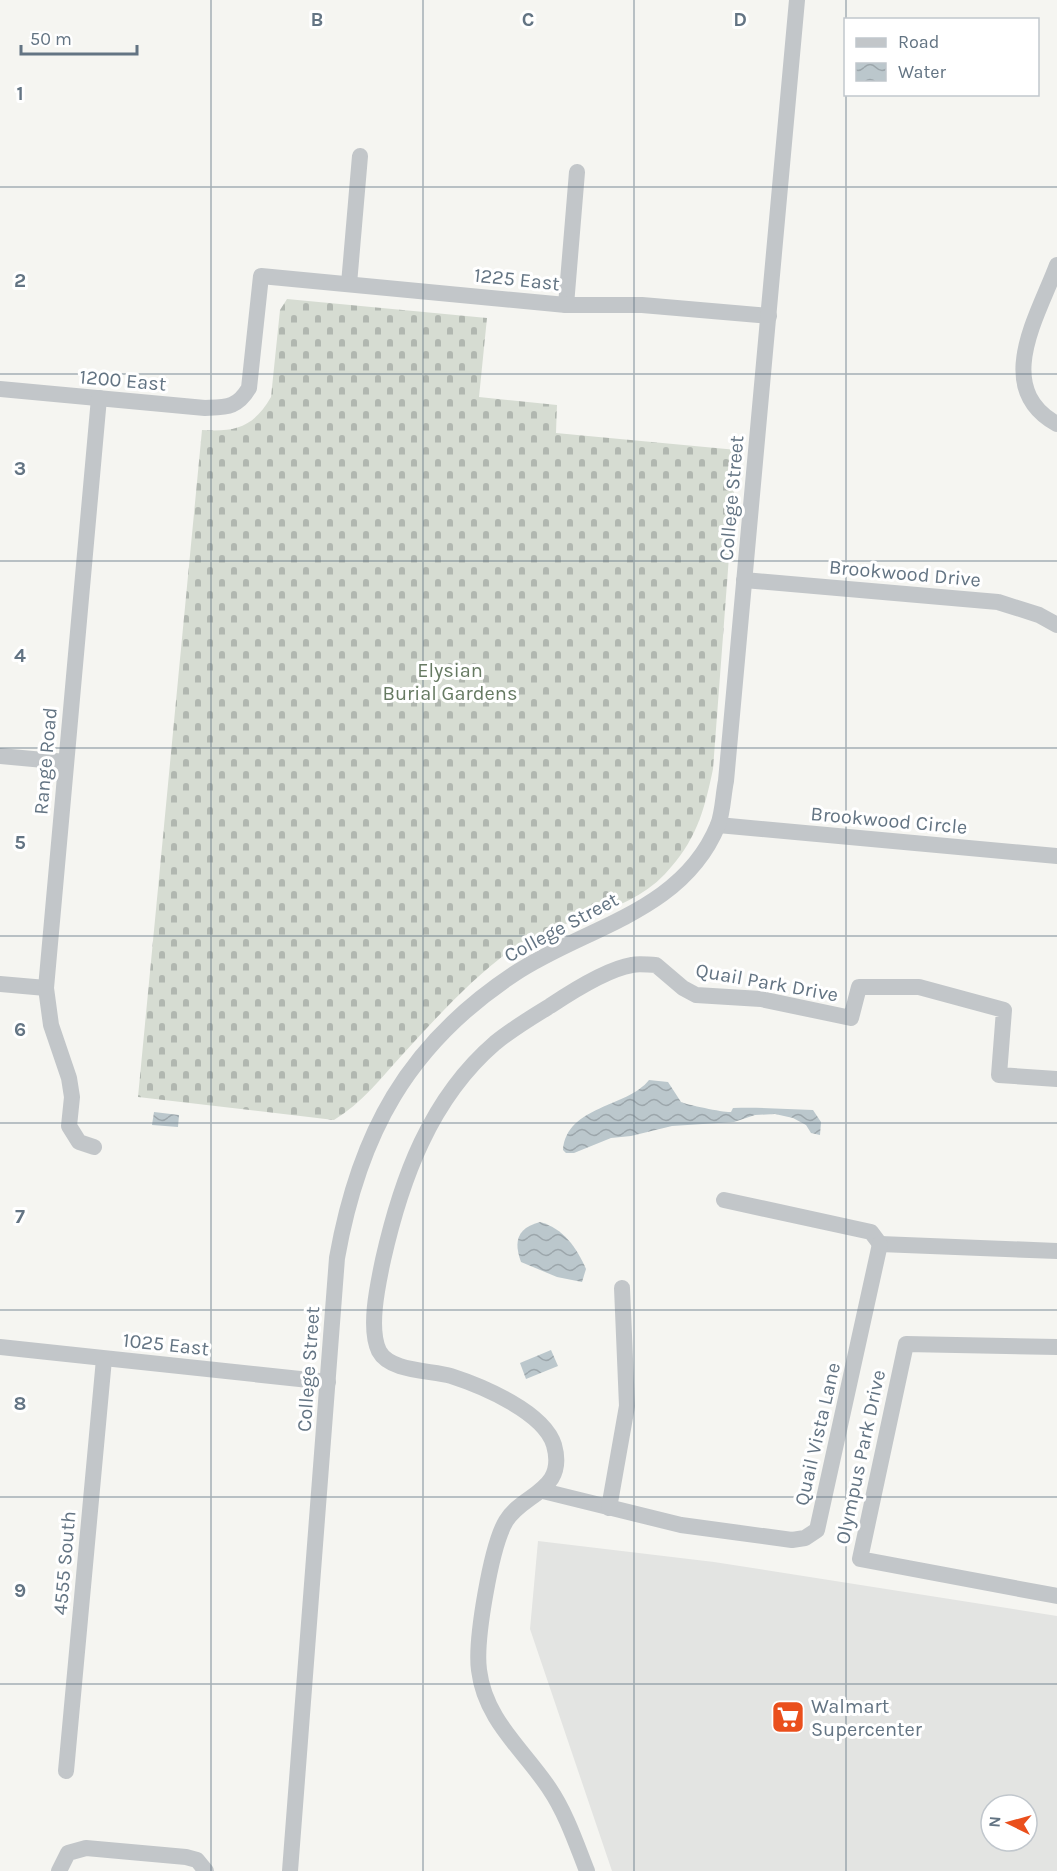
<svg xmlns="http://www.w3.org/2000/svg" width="1057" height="1871" font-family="Karla,sans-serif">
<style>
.built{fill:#e3e4e2;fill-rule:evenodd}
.cemetery{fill:url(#cemetery-stones)}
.water{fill:url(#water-waves)}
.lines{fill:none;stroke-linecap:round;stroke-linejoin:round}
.minor{stroke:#c2c6c9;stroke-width:16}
.grid{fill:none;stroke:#637483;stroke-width:1.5;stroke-opacity:0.55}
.labels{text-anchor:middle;stroke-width:6;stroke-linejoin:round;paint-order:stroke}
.street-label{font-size:20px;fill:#637483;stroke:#fff}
.park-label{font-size:20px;fill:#667a62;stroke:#fff}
.poi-label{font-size:20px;fill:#637483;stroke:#fff;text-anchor:start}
.grid-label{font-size:20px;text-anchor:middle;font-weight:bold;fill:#637483;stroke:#fff;stroke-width:6;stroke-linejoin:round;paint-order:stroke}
</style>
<defs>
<pattern id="cemetery-stones" width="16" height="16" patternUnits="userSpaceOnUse" patternTransform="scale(1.5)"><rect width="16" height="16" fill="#d6dcd2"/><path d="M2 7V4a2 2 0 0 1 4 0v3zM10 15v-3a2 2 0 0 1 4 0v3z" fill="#b1b7b0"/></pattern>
<pattern id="water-waves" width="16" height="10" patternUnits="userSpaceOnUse" patternTransform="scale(1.5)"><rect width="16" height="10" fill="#bbc7cc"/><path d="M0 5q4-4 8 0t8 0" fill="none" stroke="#9ca6ab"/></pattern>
</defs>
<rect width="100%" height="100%" fill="#f5f5f1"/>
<path class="built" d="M 538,1541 L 714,1562 L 1057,1616 L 1057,1871 L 612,1871 L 530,1629 ZM 991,1805 L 1027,1805 L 1027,1841 L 991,1841 Z"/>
<path class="cemetery" d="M 287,299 L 487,318 L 479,397 L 557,405 L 556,433 L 737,450 L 713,769 C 704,812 696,841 665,874 C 622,919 558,916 511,950 C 471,979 436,1018 403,1054 C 381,1078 362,1103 334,1120 L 138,1097 L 202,430 C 235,432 253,428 271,397 L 280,310 Z"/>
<g class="water">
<path d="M 649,1080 L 668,1082 L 681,1102 C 687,1105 727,1113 731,1112 L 733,1108 C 760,1107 786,1109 813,1110 L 821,1122 L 820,1135 L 811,1133 L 806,1125 L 793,1118 L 775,1114 L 755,1115 L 734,1122 L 672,1126 L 631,1136 L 611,1138 L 574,1153 L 566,1153 L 563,1150 C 567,1105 627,1108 649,1080 Z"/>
<path d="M 154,1112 L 179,1115 L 178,1127 L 152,1125 Z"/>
<path d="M 540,1222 C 563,1228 577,1248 586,1269 L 582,1282 L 557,1277 L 521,1262 C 513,1240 518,1228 540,1222 Z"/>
<path d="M 551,1350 L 558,1366 L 526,1379 L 520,1363 Z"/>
</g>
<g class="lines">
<g class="minor">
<path d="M 1057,265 C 1038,316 992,388 1057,424"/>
<path d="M 349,284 L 360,156"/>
<path d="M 566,305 L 577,172"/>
<path d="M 0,389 L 205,408 C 227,407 237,408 249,388 L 261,276 L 566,305 L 642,305 L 769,316"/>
<path d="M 744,580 L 998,602 L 1039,615 L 1057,625"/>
<path d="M 0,756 L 66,762"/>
<path d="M 718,825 L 1057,856"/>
<path d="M 0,984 L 46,988"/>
<path d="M 94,1147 L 79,1142 L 69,1126 L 72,1097 L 69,1078 L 51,1025 L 46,988 L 99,398"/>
<path d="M 724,1200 L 871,1232 L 880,1244"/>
<path d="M 880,1244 L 1057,1251"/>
<path d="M 0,1347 L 328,1382"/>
<path d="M 1057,1347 L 906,1344 L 860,1559 L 1057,1596"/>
<path d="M 543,1491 L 681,1525 L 792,1540 L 805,1538 L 817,1530 L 880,1244"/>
<path d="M 609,1508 L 627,1406 L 622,1288"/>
<path d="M 66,1771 L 104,1359"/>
<path d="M 59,1871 L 68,1853 L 86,1848 L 186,1857 L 197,1860 L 206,1871"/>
<path d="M 290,1871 L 337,1258 C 359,1134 407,1045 514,974 C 584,927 682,913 718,825 C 723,812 723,795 726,781 L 797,0"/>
<path d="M 587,1871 C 576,1843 566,1813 549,1788 C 523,1749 485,1720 479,1670 C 475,1641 491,1546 506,1521 C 523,1493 567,1491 554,1445 C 544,1412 482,1386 451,1376 C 431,1370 390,1372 379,1351 C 368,1328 378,1284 383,1260 C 401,1180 430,1099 495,1043 C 512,1029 532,1017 550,1006 C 571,992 607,969 632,965 C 639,963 648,965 656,965 L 683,988 L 696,995 L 761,999 L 851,1018 L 859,987 L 919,987 L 1004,1010 L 999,1075 L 1057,1079"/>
</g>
</g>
<path class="grid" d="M 211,0 L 211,1871M 423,0 L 423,1871M 634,0 L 634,1871M 846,0 L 846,20M 846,94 L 846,1871M 0,187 L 1057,187M 0,374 L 1057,374M 0,561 L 1057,561M 0,748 L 1057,748M 0,936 L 1057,936M 0,1123 L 1057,1123M 0,1310 L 1057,1310M 0,1497 L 1057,1497M 0,1684 L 1057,1684"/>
<defs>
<symbol id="supermarket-square" viewBox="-11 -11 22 22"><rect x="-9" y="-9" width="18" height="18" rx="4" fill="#ea4f1c" stroke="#fff"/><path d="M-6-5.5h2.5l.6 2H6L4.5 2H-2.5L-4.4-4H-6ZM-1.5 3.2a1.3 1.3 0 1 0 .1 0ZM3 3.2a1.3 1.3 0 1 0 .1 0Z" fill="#fff"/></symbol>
</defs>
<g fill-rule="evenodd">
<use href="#supermarket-square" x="769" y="1698" width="38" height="38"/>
</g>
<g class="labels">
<g class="street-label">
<text transform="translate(517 279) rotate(6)" y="7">1225 East</text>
<text transform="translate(123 380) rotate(5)" y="7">1200 East</text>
<text transform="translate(731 498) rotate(-85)" y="7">College Street</text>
<text transform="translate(905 573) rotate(5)" y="7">Brookwood Drive</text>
<text transform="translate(45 761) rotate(-85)" y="7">Range Road</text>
<text transform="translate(889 820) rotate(5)" y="7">Brookwood Circle</text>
<text transform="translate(561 927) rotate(-28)" y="7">College Street</text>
<text transform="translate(767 982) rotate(10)" y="7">Quail Park Drive</text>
<text transform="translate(166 1344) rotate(6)" y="7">1025 East</text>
<text transform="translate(308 1369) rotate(-86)" y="7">College Street</text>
<text transform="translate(817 1434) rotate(-77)" y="7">Quail Vista Lane</text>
<text transform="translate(860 1457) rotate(-78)" y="7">Olympus Park Drive</text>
<text transform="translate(64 1563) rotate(-85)" y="7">4555 South</text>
</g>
<g class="park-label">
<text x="450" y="677">Elysian<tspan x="450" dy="23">Burial Gardens</tspan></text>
</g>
<g class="poi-label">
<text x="811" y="1713">Walmart<tspan x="811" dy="23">Supercenter</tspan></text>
</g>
</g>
<g class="grid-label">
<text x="317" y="26">B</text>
<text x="528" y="26">C</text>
<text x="740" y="26">D</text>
<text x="20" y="100">1</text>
<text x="20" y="287">2</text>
<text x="20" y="475">3</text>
<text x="20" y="662">4</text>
<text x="20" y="849">5</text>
<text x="20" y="1036">6</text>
<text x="20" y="1223">7</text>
<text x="20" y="1410">8</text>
<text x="20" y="1597">9</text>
</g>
<rect x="844" y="18" width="195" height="78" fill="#ffffff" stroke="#c1c7cd" stroke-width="1.5"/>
<rect x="856" y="38" width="30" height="9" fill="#c2c6c9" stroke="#c1c7cd" stroke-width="1.5"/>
<text x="898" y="48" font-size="18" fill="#637483">Road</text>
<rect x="856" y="63" width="30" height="18" fill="url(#water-waves)" stroke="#c1c7cd" stroke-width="1.5"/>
<text x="898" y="78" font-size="18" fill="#637483">Water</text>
<g transform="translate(1009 1823) rotate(275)"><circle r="28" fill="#ffffff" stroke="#c1c7cd" stroke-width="1.5"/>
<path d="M0-4.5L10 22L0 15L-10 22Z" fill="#ea4f1c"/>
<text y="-9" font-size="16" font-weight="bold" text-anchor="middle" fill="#637483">N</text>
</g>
<path d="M21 45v9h116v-9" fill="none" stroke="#637483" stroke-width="3"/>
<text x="30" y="45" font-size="18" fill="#637483" stroke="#ffffff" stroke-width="4.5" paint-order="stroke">50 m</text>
</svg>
